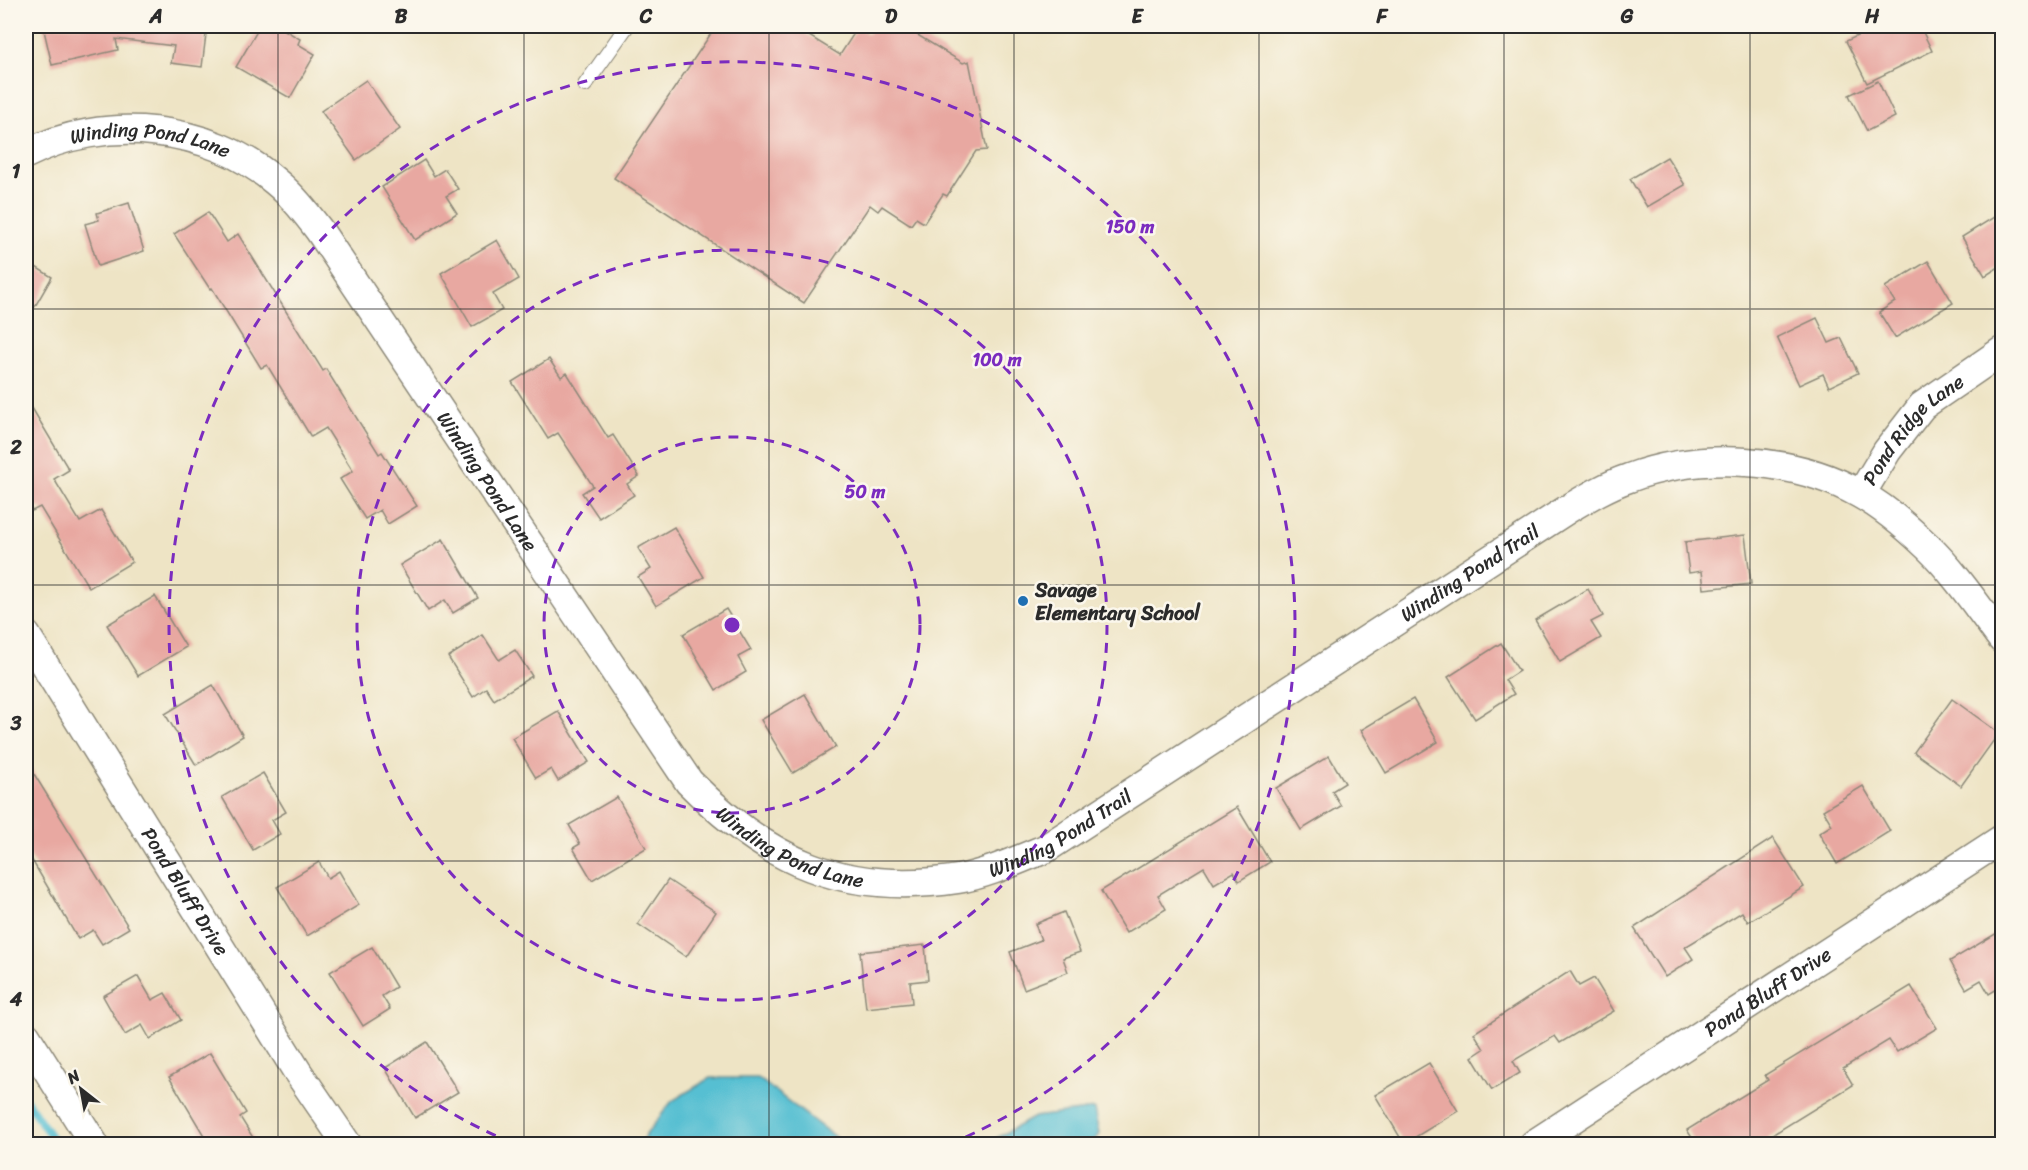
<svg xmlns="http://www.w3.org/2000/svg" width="2028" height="1170" font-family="Sriracha,sans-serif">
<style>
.water{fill:#56bfd2;stroke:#40757e;stroke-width:1.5}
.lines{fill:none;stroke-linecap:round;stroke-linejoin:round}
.stream{stroke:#56bfd2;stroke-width:8}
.building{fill:#e8a8a1}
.service-casing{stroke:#8c8878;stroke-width:16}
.minor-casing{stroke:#8c8878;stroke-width:31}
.service{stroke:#fff;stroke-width:14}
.minor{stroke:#fff;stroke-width:28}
.grid{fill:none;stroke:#2b2b2b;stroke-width:1.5;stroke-opacity:0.55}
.ring{fill:none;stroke:#7b2cbf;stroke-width:3;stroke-dasharray:10 8}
.poi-dot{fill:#1f6fb2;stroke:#fbf7ec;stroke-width:2}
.labels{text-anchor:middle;stroke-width:5;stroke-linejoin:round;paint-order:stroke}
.street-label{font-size:20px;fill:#2b2b2b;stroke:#fbf7ec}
.poi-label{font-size:20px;font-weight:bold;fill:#2b2b2b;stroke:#fbf7ec;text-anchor:start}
.centre{fill:#7b2cbf;stroke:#fbf7ec;stroke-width:3}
.ring-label{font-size:18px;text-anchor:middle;font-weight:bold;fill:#7b2cbf;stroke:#fbf7ec;stroke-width:5;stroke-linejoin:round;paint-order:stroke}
.neatline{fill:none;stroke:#2b2b2b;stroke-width:2}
.grid-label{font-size:20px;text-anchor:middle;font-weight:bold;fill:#2b2b2b}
</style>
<rect width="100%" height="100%" fill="#fbf7ec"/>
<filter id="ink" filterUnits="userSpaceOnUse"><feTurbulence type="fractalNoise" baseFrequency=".0167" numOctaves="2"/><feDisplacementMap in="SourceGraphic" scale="12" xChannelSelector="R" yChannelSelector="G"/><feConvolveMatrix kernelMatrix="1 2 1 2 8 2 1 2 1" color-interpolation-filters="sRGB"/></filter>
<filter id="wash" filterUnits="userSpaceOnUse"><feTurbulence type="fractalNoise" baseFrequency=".008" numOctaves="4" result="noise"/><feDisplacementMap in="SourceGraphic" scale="24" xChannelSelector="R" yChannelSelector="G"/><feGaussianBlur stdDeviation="1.35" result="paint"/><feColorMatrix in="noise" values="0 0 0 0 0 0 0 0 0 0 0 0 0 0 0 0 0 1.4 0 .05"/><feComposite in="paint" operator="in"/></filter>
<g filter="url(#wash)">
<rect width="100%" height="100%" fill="#eee4c5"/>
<g class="water">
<path d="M 710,1078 L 758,1078 L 844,1144 L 643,1144 L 642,1140 L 672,1101 Z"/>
<path d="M 1094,1109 L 1099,1134 L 1091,1144 L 986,1144 L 1034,1117 Z"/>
</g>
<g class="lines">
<path class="stream" d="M 26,1100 L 56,1144"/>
</g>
<g id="blocks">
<g class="building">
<path d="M 43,26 L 113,26 L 114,30 L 114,26 L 207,26 L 202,67 L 171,63 L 174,46 L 116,39 L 118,50 L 52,65 Z"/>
<path d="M 260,26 L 278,26 L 300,39 L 298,44 L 315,54 L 290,98 L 236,67 Z"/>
<path d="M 716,26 L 793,26 L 840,55 L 858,27 L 868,34 L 874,26 L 903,26 L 963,63 L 969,61 L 987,150 L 976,151 L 947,196 L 943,194 L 924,223 L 916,218 L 911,225 L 882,206 L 878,211 L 870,205 L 804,303 L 614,178 Z"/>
<path d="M 1879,26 L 1920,26 L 1932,51 L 1867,83 L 1846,41 Z"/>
<path d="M 366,80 L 400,129 L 356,160 L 321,111 Z"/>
<path d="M 1878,81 L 1895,117 L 1867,131 L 1849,95 Z"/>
<path d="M 1667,157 L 1685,185 L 1647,207 L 1630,179 Z"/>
<path d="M 424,160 L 434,176 L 445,169 L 458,189 L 446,196 L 457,213 L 415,240 L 382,187 Z"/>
<path d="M 129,203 L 144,251 L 98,266 L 85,224 L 99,220 L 97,213 Z"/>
<path d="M 208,212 L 227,242 L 238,234 L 323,371 L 326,369 L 379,454 L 382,452 L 417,506 L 388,524 L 380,510 L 365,519 L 340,479 L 353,471 L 326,428 L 311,437 L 267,365 L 261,368 L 212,288 L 210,289 L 174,234 Z"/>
<path d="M 2002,212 L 2002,265 L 1985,276 L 1962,237 Z"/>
<path d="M 497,240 L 519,279 L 493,294 L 502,310 L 472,327 L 441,273 Z"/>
<path d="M 26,261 L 52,277 L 26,322 Z"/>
<path d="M 1928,261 L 1953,303 L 1895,338 L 1879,312 L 1895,302 L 1885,287 Z"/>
<path d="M 1817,318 L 1829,343 L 1841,338 L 1858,373 L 1829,387 L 1823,374 L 1799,385 L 1777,337 Z"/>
<path d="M 549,359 L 561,377 L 567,373 L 608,438 L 613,435 L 639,476 L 627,484 L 634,495 L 599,518 L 582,493 L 593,486 L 558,433 L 548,439 L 512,382 Z"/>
<path d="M 26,398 L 69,470 L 54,479 L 80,522 L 101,510 L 132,562 L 89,588 L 40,507 L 32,511 L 26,500 Z"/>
<path d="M 674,527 L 704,577 L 656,606 L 638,577 L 651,569 L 638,548 Z"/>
<path d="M 1745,535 L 1751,584 L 1704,589 L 1702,571 L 1689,573 L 1685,542 Z"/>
<path d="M 443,539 L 478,598 L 453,613 L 445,600 L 428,611 L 400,565 Z"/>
<path d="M 1588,589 L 1603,616 L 1591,622 L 1601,638 L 1560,662 L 1535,620 Z"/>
<path d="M 155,596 L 186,647 L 138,676 L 107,625 Z"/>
<path d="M 726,609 L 751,650 L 738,657 L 746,672 L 716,690 L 683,634 Z"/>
<path d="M 483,635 L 499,660 L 515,650 L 532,676 L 494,700 L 486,688 L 473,697 L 448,657 Z"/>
<path d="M 1501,643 L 1519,671 L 1505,680 L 1514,694 L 1475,719 L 1448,677 Z"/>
<path d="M 213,685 L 243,736 L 196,765 L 165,714 Z"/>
<path d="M 805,694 L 836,747 L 793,773 L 761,720 Z"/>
<path d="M 1413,699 L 1438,742 L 1386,773 L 1361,730 Z"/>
<path d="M 1952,699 L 1999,733 L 1961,786 L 1914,752 Z"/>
<path d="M 558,711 L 589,762 L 558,781 L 551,769 L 536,778 L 512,738 Z"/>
<path d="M 1329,756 L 1345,783 L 1332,791 L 1341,806 L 1301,830 L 1276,788 Z"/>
<path d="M 26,761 L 129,928 L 102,944 L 93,930 L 78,939 L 26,850 Z"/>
<path d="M 263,773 L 286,812 L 272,820 L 280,834 L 253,850 L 222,797 Z"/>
<path d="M 1863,786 L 1890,831 L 1837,864 L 1819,833 L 1832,825 L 1823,810 Z"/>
<path d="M 617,797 L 646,848 L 592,880 L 573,848 L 580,844 L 569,825 Z"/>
<path d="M 1237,807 L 1270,862 L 1239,881 L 1234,872 L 1214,884 L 1204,867 L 1158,895 L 1166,909 L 1126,933 L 1101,891 Z"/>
<path d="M 1773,838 L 1804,887 L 1748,922 L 1742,912 L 1685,947 L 1693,959 L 1665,977 L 1634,928 Z"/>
<path d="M 319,862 L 328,878 L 339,871 L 359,905 L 307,936 L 277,887 Z"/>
<path d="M 668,880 L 716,912 L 686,957 L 638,924 Z"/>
<path d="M 1064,912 L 1080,952 L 1063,958 L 1068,972 L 1024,989 L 1010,952 L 1041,940 L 1035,924 Z"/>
<path d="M 2002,930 L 2002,986 L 1989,994 L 1981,980 L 1966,989 L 1950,961 Z"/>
<path d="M 925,945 L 928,980 L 910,982 L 912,1003 L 866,1008 L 860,952 Z"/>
<path d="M 372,947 L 396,987 L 382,996 L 390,1009 L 363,1026 L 330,972 Z"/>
<path d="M 1570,971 L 1579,986 L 1594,978 L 1614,1011 L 1560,1043 L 1555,1036 L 1513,1061 L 1520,1073 L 1492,1090 L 1472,1057 L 1484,1049 L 1474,1033 Z"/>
<path d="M 138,976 L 152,1000 L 165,993 L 181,1020 L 150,1039 L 142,1025 L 125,1035 L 103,996 Z"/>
<path d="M 1911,986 L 1937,1028 L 1897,1052 L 1889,1040 L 1843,1068 L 1853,1085 L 1767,1138 L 1772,1144 L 1696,1144 L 1687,1130 L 1768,1080 L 1765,1075 Z"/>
<path d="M 427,1042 L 458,1092 L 415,1118 L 385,1068 Z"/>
<path d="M 210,1053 L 246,1113 L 240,1117 L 257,1144 L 209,1144 L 169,1077 Z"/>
<path d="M 1429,1063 L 1458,1111 L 1404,1144 L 1375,1095 Z"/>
</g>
</g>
</g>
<g filter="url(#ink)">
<use href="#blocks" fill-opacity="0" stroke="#8c8878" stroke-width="1.5"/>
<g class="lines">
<defs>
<path id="service" d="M 585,85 L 627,26"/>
<g id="minor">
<path id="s1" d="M 26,154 C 104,114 209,124 276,182 C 293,196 306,213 319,230 L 689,782 C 768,862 844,896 958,879 C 988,874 1017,860 1045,849 L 1568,509 C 1588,497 1608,485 1629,478 C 1700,452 1793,456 1860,494 C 1884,507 1908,528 1928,547 C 1956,574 1979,609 2002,639"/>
<path id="s2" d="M 1861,494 L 1887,451 L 1922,406 L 2002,351"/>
<path id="s3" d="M 26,635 L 297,1071 L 347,1144"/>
<path d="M 26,1036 L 94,1144"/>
<path id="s4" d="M 1534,1144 L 2002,839"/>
</g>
</defs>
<use href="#service" class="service-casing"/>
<use href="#minor" class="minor-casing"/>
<use href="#service" class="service"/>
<use href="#minor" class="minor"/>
</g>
</g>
<path class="grid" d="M 278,26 L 278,1144M 524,26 L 524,1144M 769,26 L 769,1144M 1014,26 L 1014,1144M 1259,26 L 1259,1144M 1504,26 L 1504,1144M 1750,26 L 1750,1144M 26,309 L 2002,309M 26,585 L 2002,585M 26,861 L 2002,861"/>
<g class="ring">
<circle cx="732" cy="625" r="188"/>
<circle cx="732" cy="625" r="375"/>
<path d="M512 1143A563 563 0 1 1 952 1143"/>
</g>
<circle class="poi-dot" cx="1023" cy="601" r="6"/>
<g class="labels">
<g class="street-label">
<text dy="7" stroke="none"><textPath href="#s1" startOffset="129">Winding Pond Lane</textPath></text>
<text dy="7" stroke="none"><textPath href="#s2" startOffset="84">Pond Ridge Lane</textPath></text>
<text dy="7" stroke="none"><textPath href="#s1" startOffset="633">Winding Pond Lane</textPath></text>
<text dy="7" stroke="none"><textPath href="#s1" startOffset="1893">Winding Pond Trail</textPath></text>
<text dy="7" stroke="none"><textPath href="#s1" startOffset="1407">Winding Pond Trail</textPath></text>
<text dy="7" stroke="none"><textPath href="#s1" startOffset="1118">Winding Pond Lane</textPath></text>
<text dy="7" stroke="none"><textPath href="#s3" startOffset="302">Pond Bluff Drive</textPath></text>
<text dy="7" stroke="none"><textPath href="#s4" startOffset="279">Pond Bluff Drive</textPath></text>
</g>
<g class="poi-label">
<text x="1035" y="597">Savage<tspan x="1035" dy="23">Elementary School</tspan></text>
</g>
</g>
<circle cx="732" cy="625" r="9" class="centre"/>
<g class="ring-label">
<text x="1130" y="233">150 m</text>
<text x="997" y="366">100 m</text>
<text x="865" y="498">50 m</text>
</g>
<rect width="2028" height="1170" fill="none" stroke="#fbf7ec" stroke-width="66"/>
<g transform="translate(81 1089) rotate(329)" stroke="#fbf7ec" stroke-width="4.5" paint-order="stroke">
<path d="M0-4.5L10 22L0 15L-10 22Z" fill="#2b2b2b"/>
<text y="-9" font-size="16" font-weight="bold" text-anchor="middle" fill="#2b2b2b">N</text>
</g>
<rect x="33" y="33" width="1962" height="1104" class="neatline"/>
<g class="grid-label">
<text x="156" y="23">A</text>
<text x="401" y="23">B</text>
<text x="646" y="23">C</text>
<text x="891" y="23">D</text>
<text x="1137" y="23">E</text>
<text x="1382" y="23">F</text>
<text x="1627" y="23">G</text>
<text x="1872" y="23">H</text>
<text x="16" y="178">1</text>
<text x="16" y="454">2</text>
<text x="16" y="730">3</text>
<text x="16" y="1006">4</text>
</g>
</svg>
